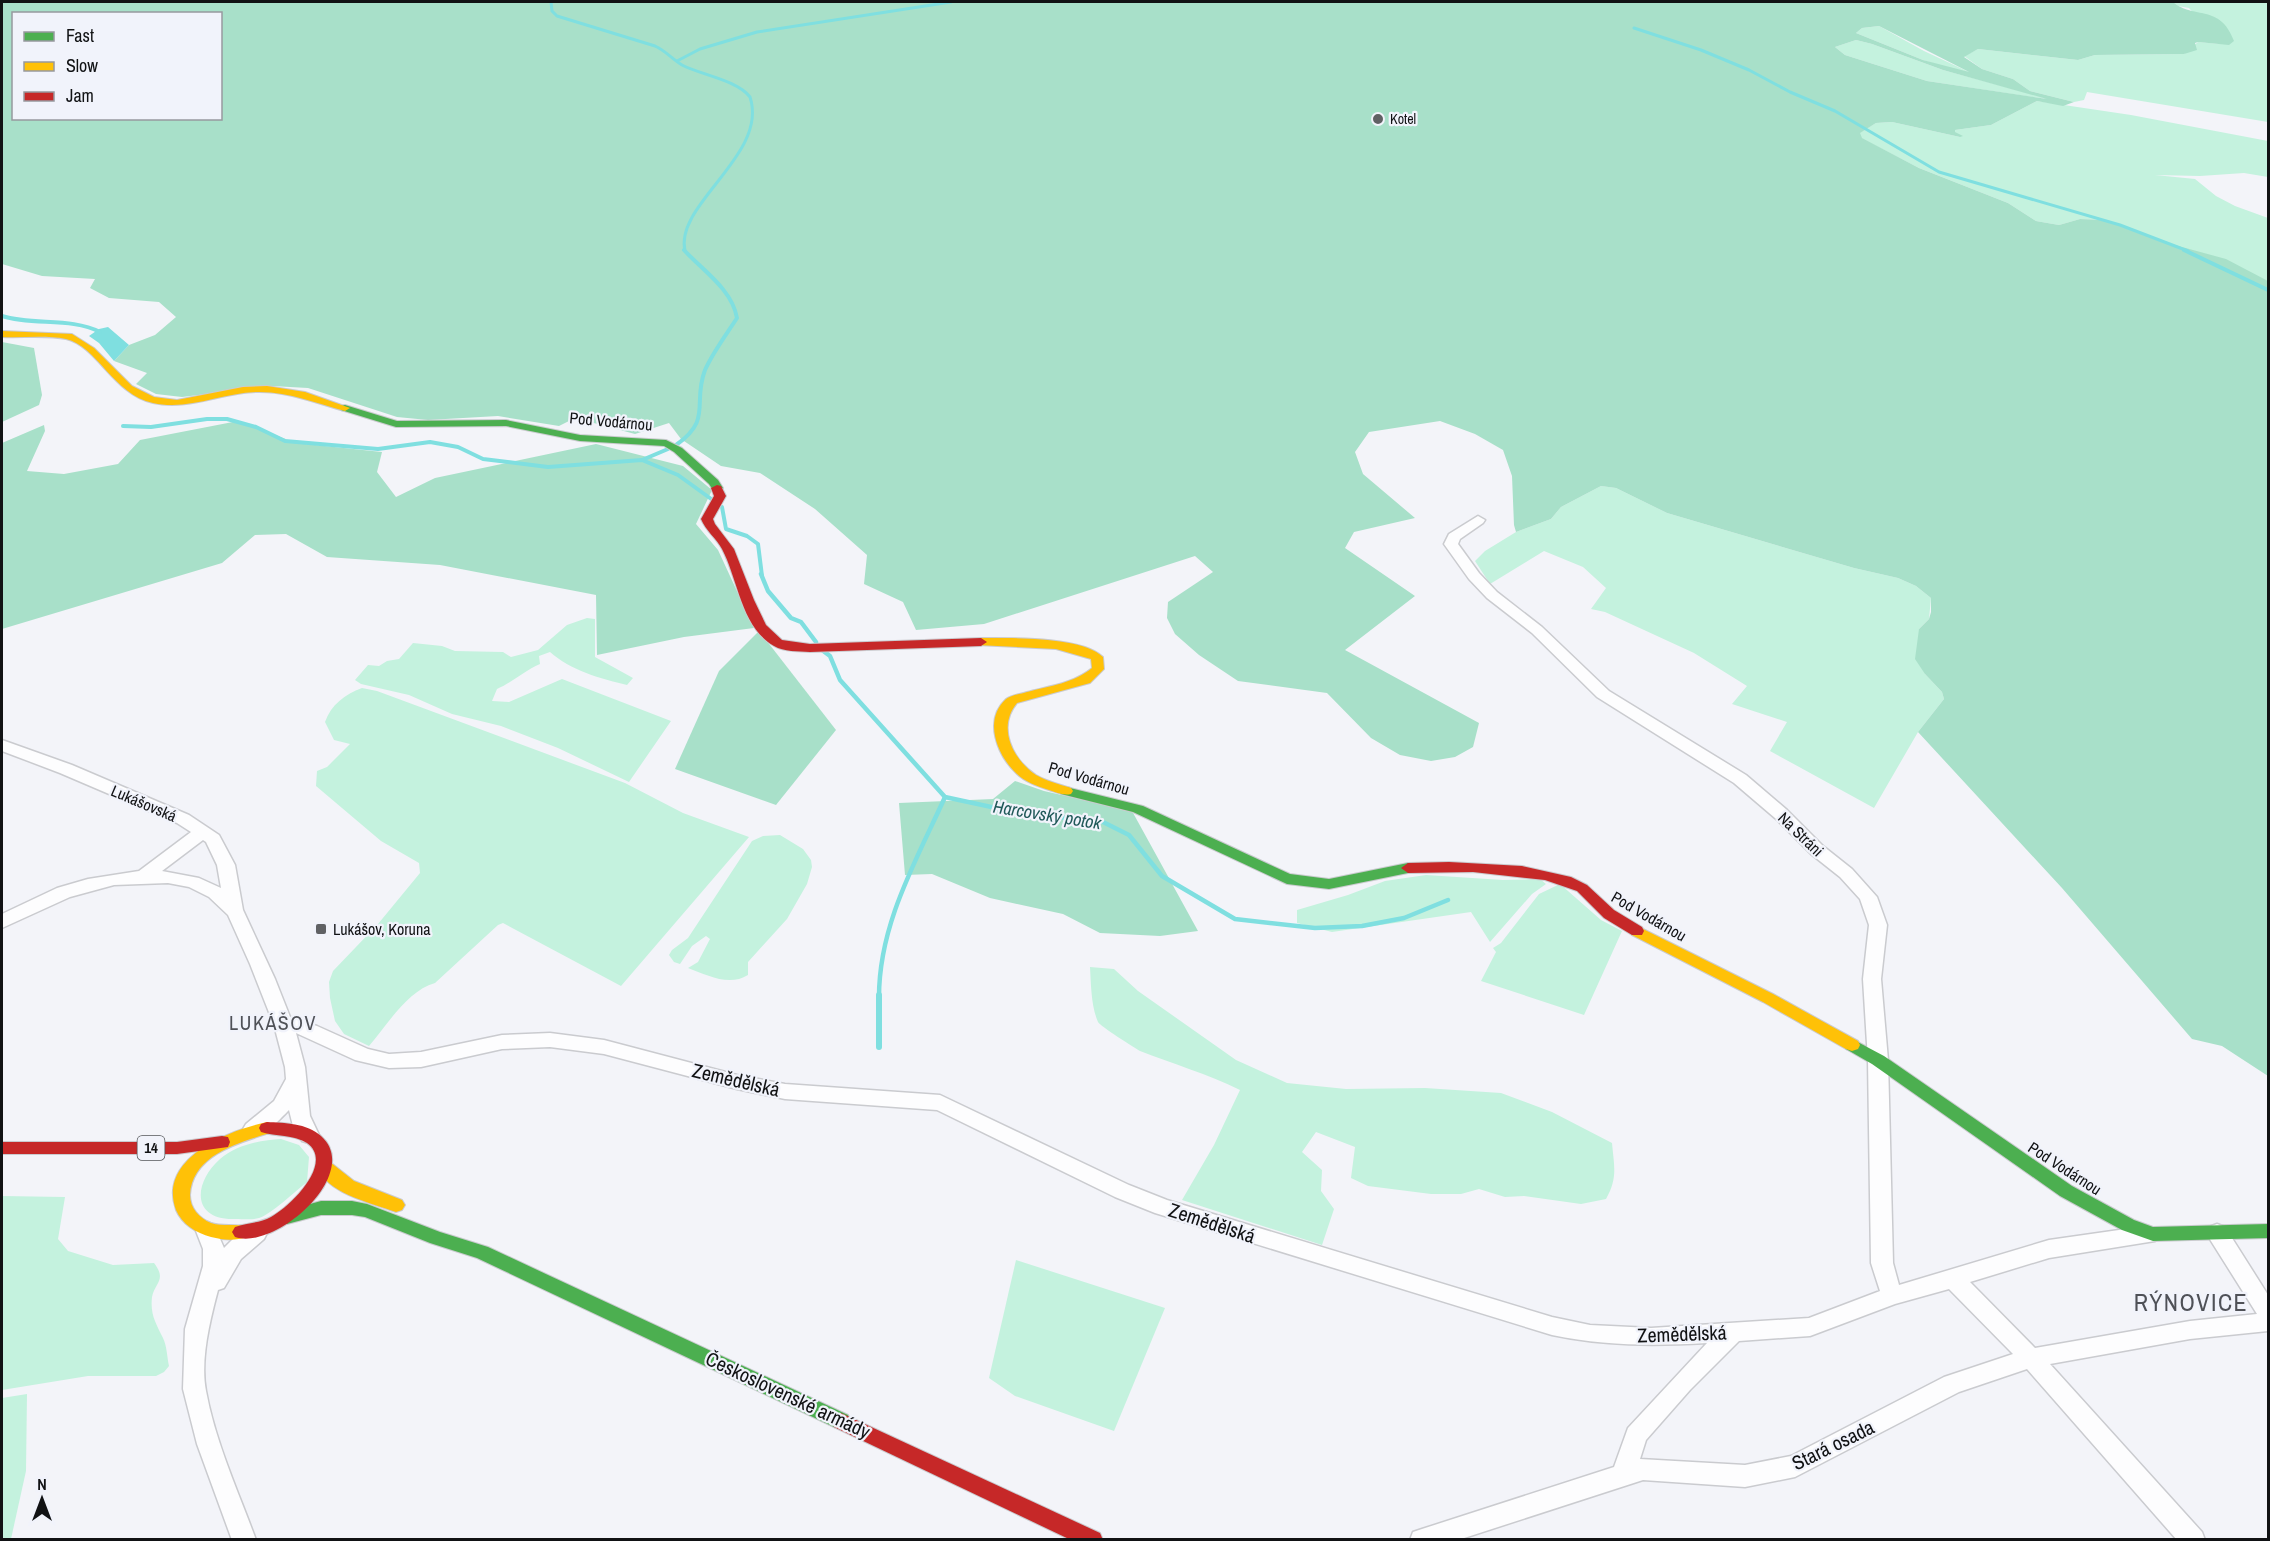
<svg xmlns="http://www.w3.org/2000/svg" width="2270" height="1541" font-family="'Archivo Narrow',sans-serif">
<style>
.green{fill:#c4f2de}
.forest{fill:#a8e0c9;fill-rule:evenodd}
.water{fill:#7fdfe0}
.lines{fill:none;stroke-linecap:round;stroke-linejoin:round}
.stream-far3{stroke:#7fdfe0;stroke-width:3}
.stream-far2{stroke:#7fdfe0;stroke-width:4}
.stream-far1{stroke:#7fdfe0;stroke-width:4.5}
.stream{stroke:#7fdfe0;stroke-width:6}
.street-casing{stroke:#cacbcf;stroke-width:3}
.fast-casing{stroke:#cacbcf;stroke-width:2}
.slow-casing{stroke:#cacbcf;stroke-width:2}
.jam-casing{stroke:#cacbcf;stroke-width:2}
.street{fill:#fdfdfe;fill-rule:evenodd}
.fast{fill:#4caf50;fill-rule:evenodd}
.slow{fill:#ffc107;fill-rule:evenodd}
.jam{fill:#c62828;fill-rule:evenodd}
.poi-dot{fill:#606164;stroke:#f1f3fb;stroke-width:2}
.labels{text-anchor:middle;stroke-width:4.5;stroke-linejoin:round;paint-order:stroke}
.far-poi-label{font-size:14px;fill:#111214;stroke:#f1f3fb;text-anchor:start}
.shield{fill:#f1f3fb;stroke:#545659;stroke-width:1.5}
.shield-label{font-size:15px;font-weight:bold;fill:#111214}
.street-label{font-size:16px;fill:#111214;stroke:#f1f3fb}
.poi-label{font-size:16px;fill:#111214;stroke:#f1f3fb;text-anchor:start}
.water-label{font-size:18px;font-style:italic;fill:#205959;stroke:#f1f3fb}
.quarter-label{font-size:20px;letter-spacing:1.5px;fill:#4f5157;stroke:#f1f3fb}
.near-street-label{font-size:20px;fill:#111214;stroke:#f1f3fb}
.near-quarter-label{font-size:24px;letter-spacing:1.5px;fill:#4f5157;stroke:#f1f3fb}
</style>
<rect width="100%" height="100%" fill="#f3f4f9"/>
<g class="green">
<path d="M 2173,2 L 2268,2 L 2268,122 L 2087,92 L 2084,100 L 2074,102 L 2030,91 L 2013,79 L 1982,69 L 1964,56 L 1978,49 L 2078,60 L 2095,55 L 2184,54 L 2198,42 L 2220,44 L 2189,8 L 2178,6 Z"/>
<path d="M 1879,26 L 1924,51 L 1969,72 L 1963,73 L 1923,60 L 1856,33 L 1862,28 Z"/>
<path d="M 1856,40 L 1872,44 L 1943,70 L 2053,100 L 1927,81 L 1845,55 L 1835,47 Z"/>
<path d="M 2037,101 L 2131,115 L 2268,141 L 2268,177 L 2244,173 L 2200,176 L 2155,175 L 2195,179 L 2216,196 L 2235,206 L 2268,218 L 2268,281 L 2106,220 L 2080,219 L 2059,225 L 2036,221 L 2008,203 L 1919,168 L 1861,138 L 1859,133 L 1876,123 L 1892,122 L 1960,137 L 1954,132 L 1955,130 L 1991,125 Z"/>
<path d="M 1601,486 L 1616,488 L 1667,513 L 1854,568 L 1898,578 L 1916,586 L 1931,598 L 1929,619 L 1919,629 L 1925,674 L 1942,692 L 1944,699 L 1918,732 L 1874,808 L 1770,751 L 1787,722 L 1732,704 L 1747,686 L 1694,653 L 1605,612 L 1591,609 L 1606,588 L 1583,567 L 1544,551 L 1490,584 L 1475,561 L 1485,551 L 1516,532 L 1551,519 L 1561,507 Z"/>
<path d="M 587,618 L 595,619 L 595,657 L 633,678 L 627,685 C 601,679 570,670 550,652 L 539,656 L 540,664 C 524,671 513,682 497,689 L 492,701 L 509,702 L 562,679 L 671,721 L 629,782 L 558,748 L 501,726 L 452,714 L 409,695 L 361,684 L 355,680 L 368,665 L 379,666 L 387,661 L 399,659 L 413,643 L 442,646 L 455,651 L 503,652 L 511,657 L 538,650 L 567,625 Z"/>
<path d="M 362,688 L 377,691 L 625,783 L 683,813 L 749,837 L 621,986 L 503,923 L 498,925 L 435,983 C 407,991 388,1024 369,1046 L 344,1034 L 335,1021 L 330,998 L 329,982 L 333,971 L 378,924 L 420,873 L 419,863 L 381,841 L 316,786 L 317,771 L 327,767 L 350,744 L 334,740 L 325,722 C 331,705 345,694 362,688 Z"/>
<path d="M 780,835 L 803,849 L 811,860 L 812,867 L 807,884 L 787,919 L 748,962 L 748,975 C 729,987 707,975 688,968 L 698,962 L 710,939 L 706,936 L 692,946 L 680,964 L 674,962 L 669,955 L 672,950 L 688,938 L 752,841 L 763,836 Z"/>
<path d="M 1426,875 L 1503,880 L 1540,879 L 1546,884 L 1532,894 L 1490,942 L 1471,912 L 1332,932 L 1297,923 L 1297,910 L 1348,895 L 1385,881 Z"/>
<path d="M 1560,884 L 1601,920 L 1622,931 L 1584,1015 L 1481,981 L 1496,952 L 1493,948 L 1501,943 L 1539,894 Z"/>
<path d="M 1090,967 L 1114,969 L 1138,991 L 1236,1060 L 1287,1083 L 1346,1089 L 1425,1088 L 1501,1093 L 1552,1112 L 1612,1143 C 1614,1166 1618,1178 1606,1199 L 1581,1204 L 1524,1196 L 1505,1197 L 1479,1189 L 1461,1194 L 1431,1194 L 1368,1186 L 1351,1178 L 1355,1147 L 1316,1132 L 1302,1152 L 1322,1170 L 1321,1191 L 1334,1209 L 1322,1245 L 1182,1200 L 1214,1145 L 1240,1090 C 1208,1074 1173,1064 1140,1051 C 1135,1048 1100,1026 1098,1022 C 1091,1006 1091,984 1090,967 Z"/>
<path d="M 281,1139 L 299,1145 L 309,1157 L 307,1182 C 297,1190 270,1215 259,1218 C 253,1220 243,1219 236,1219 C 191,1221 193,1183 220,1159 C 236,1145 261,1140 281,1139 Z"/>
<path d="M 2,1196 L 65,1197 L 58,1239 L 68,1251 L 113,1265 L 154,1263 C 167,1280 155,1282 152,1297 C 150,1315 156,1323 163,1338 C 167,1346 167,1357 169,1366 L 164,1372 L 156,1376 L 88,1376 L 2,1390 Z"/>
<path d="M 1016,1260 L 1165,1308 L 1114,1431 L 1015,1396 L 989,1378 Z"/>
<path d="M 27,1394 L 26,1471 L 11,1539 L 2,1539 L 2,1398 Z"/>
</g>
<g class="forest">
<path d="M 2,2 L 2173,2 C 2194,20 2220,3 2234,41 L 2229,45 L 2198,42 L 2195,43 L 2197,50 L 2184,54 L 2095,55 L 2078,60 L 1978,49 L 1964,57 L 1982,69 L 2013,79 L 2030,91 L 2074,102 L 2063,106 L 2037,101 L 1991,125 L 1955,130 L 1955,132 L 1963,136 L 1960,137 L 1892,122 L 1876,123 L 1860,133 L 1862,138 L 1919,168 L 2008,203 L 2036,221 L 2059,225 L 2080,219 L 2106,220 L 2171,244 L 2226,259 L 2268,281 L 2268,1076 L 2222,1046 L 2192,1039 L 2062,888 L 1918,732 L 1944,699 L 1942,692 L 1925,674 L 1915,659 L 1919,629 L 1929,619 L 1931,612 L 1931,598 L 1916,586 L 1898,578 L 1854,568 L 1667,513 L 1616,488 L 1601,486 L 1561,507 L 1551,519 L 1516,532 L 1514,525 L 1512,476 L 1503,450 L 1475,434 L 1440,421 L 1369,432 L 1355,452 L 1363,474 L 1415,518 L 1354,532 L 1345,548 L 1415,596 L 1345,650 L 1479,723 L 1473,747 L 1455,757 L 1431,761 L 1400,755 L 1371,738 L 1327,693 L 1238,681 L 1199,655 L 1175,634 L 1167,618 L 1168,602 L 1213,572 L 1195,556 L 984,624 L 916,630 L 903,602 L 864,584 L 867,555 L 815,509 L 760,473 L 721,466 L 681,439 L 669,423 L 635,434 L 575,418 L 559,426 L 498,416 L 428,420 L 397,417 L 308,388 L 272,386 L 182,397 L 156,394 L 136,384 L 147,373 L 114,361 L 129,345 L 155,335 L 176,317 L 159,302 L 109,298 L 90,288 L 95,279 L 42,276 L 2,264 ZM 14,14 L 220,14 L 220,118 L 14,118 ZM 1879,26 L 1969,72 L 1923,60 L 1856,33 L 1862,28 ZM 1856,40 L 1872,44 L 1943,70 L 2047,99 L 1927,81 L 1845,55 L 1835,47 Z"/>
<path d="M 2,342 L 34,348 L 42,395 L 39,405 L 2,422 Z"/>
<path d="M 238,421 L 296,443 L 382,452 L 377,472 L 396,497 L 435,478 L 596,444 L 683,466 L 712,490 L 696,524 L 718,550 L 754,628 L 684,637 L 597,655 L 596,595 L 440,565 L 327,557 L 286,534 L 255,535 L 222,563 L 2,629 L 2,443 L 44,425 L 45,431 L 27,471 L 64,474 L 118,464 L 140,440 Z"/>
<path d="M 759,631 L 836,730 L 776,805 L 675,769 L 719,671 Z"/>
<path d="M 1015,781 L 1044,791 L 1132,811 L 1198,931 L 1160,936 L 1100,933 L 1063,914 L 990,898 L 932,874 L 905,875 L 899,803 L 993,799 Z"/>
</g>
<path class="water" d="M 108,327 L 129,345 L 114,361 L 99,343 L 89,336 L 99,329 Z"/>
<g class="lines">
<g class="stream-far3">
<path d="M 551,2 L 552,11 L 557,16 L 655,46 C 666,51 672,59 682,65 C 701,75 737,80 750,97 C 769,155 674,204 685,251"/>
<path d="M 1634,28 L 1701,50 L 1749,70 L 1790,92 L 1835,111 L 1939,172 L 2120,225 L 2188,251"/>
<path d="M 677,61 L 700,49 L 757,32 L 951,2"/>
</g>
<g class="stream-far2">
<path d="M 2184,250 L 2268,290"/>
<path d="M 2,316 C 33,326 71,317 100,332"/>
<path d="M 123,426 L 151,427 L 207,419 L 227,419 L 256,427 L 285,441 L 378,449 L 430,442 L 458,447 L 483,459 L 548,467 L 642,460 L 678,475 L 714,501"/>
<path d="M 676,445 C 713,419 692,404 705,370 C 713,352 726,335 737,318 C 732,289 702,270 684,250"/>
<path d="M 642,460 L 668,449"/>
<path d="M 722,507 L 726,529 L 747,536 L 758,544 L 762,576"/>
</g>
<g class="stream-far1">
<path d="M 761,574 L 768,591 L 791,618 L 801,622 L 816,642"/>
<path d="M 822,650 L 830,656 L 840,680 L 945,797 L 1019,813 L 1103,822 L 1129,835 L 1162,876 L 1235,919 L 1315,928 L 1362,926 L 1404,918 L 1448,900"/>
<path d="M 879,997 C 879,924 916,861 945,797"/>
</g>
<path class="stream" d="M 879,995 L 879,1047"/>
<defs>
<g id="street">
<path d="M 1478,516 L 1485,520 L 1483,523 L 1460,539 L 1458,544 L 1479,573 L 1497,592 L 1542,627 L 1609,691 L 1746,775 L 1787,810 L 1823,846 L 1852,869 L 1877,897 L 1887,925 L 1881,979 L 1888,1060 L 1893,1263 L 1899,1285 L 2049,1240 L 2147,1226 L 2155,1229 L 2158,1235 L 2155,1241 L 2049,1258 L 1970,1282 L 2035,1348 L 2190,1321 L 2257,1314 L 2206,1233 L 2209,1227 L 2217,1224 L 2225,1227 L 2268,1295 L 2268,1331 L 2190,1339 L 2050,1364 L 2202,1532 L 2205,1540 L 2177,1540 L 2027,1369 L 1959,1392 L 1795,1477 L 1745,1487 L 1643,1480 L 1458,1540 L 1410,1540 L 1413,1532 L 1422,1529 L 1614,1467 L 1628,1428 L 1707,1343 C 1654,1346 1604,1346 1552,1335 L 1155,1213 L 1115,1197 L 937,1110 L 785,1099 L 737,1089 L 604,1054 L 550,1047 L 502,1049 L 421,1067 L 389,1068 L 355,1060 L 296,1033 L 305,1067 L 310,1116 L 319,1135 L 316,1141 L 309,1143 L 302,1141 L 293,1126 L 289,1110 C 278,1121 262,1140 246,1134 L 243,1129 L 246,1124 L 274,1101 L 286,1079 L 285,1067 L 274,1025 L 250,964 L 228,915 L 209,897 L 189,887 L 168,883 L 114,885 L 70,897 L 2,928 L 2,914 L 57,888 L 88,879 L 139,871 L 191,832 L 177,823 L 60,773 L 2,751 L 2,740 L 72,765 L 189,815 L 219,835 L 235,865 L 243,910 L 275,979 L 290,1017 L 317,1026 L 368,1049 L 389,1054 L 421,1052 L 502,1035 L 550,1033 L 604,1040 L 737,1075 L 785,1084 L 940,1095 L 1129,1185 L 1167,1200 L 1552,1317 L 1590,1325 L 1651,1328 L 1809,1318 L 1880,1291 L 1871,1263 L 1868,1060 L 1863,979 L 1869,925 L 1860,899 L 1840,877 L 1811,854 L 1775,818 L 1734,783 L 1597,697 L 1532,633 L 1487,598 L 1469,579 L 1444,544 L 1449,534 ZM 203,840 L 206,842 L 217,865 L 221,888 L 199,878 L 162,871 ZM 1949,1289 L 2013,1354 L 1944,1377 L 1791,1456 L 1745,1465 L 1640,1459 L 1646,1440 L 1690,1390 L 1739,1341 L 1810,1336 L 1895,1304 Z"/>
<path d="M 207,1222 L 214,1225 L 224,1248 C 234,1238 248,1222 264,1227 L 267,1233 L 264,1239 L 241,1259 L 224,1288 L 218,1290 C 210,1320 200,1360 206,1391 C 215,1441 238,1491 256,1540 L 232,1540 L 197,1444 L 183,1389 L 185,1329 L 203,1266 L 203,1249 L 196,1231 L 200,1225 Z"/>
</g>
<g id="fast">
<path d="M 345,405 L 397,421 L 506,420 L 580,435 L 666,440 L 682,448 L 718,480 L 723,488 L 717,491 L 713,490 L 709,484 L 674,452 L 664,446 L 580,441 L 506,426 L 396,427 L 341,410 L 341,406 Z"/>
<path d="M 1066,787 L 1143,806 L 1290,874 L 1329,879 L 1408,863 L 1415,868 L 1408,873 L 1329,889 L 1287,884 L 1133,812 L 1061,794 L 1059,791 Z"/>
<path d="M 1852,1039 L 1884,1056 L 2072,1186 L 2134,1220 L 2153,1227 L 2268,1224 L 2268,1238 L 2153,1241 L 2122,1230 L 2060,1196 L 1872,1064 L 1846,1049 L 1844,1045 L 1846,1041 Z"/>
<path d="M 321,1201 L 352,1201 L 367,1204 L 440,1232 L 488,1247 L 848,1415 L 850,1421 L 848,1427 L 841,1429 L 834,1427 L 477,1258 L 430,1243 L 365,1217 L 352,1215 L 321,1215 L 287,1224 L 281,1222 L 278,1217 L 281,1212 Z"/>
</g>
<g id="slow">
<path d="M 2,331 L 72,334 L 94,348 L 132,386 L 154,397 L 177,400 L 243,387 L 267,386 L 305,392 L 350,408 L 345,411 C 315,403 288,391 256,392 C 221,393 188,411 153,403 C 114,395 97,346 66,339 C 46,335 22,338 2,337 Z"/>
<path d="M 981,638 C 1010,638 1082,636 1103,657 L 1104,669 L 1090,683 L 1017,703 C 997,727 1012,759 1036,775 C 1046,781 1059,784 1071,788 L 1073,791 L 1071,794 C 1063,796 1056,792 1049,790 C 1037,786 1025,782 1016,773 C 997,755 983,720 1006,699 C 1011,695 1021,694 1027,692 C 1050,686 1074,683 1092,668 L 1091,659 L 1056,649 L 977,645 L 975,642 Z"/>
<path d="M 1637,926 L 1773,994 L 1858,1041 L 1860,1045 L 1858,1049 L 1852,1051 L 1846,1049 L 1763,1002 L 1632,935 L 1630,931 L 1632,927 Z"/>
<path d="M 267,1122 L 273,1124 L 275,1128 L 273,1132 C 241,1142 192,1154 190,1195 C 190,1208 199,1218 211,1223 C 223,1227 235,1223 247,1227 L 250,1232 L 247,1237 C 235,1241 223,1240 211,1237 C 196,1233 182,1224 176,1210 C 157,1158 230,1130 267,1122 Z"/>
<path d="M 324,1160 L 330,1162 L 354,1181 L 402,1200 L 405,1205 L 402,1210 L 396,1212 L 390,1210 C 365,1201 329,1193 316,1167 L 318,1162 Z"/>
</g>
<g id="jam">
<path d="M 717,485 L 721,486 L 726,496 L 713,519 L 715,524 L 734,549 L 754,600 L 766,625 L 782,640 L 810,644 L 981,638 L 987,642 L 981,646 L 810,652 C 798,651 784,652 774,646 C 741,627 738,579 722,549 C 716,538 706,531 701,519 L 714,496 L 711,488 Z"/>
<path d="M 1449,862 L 1522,866 L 1571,877 L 1587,885 L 1614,910 L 1642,927 L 1644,931 L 1642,935 L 1632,935 L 1604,918 L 1577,891 L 1545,880 L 1473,872 L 1408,873 L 1401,868 L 1408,863 Z"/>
<path d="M 267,1122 C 284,1123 307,1123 321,1136 C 363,1173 276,1251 235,1237 L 232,1232 L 235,1227 C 247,1223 260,1223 271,1217 C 290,1207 335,1163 307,1143 C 293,1134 276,1137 261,1132 L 259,1128 L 261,1124 Z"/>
<path d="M 222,1136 L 228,1137 L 230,1142 L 228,1147 L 177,1154 L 2,1154 L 2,1142 L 177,1142 Z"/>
<path d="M 841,1413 L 1100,1533 L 1103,1540 L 1071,1540 L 834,1427 L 832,1421 L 834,1415 Z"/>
</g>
</defs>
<use href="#street" class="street-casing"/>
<use href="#fast" class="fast-casing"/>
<use href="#slow" class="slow-casing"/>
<use href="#jam" class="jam-casing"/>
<use href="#street" class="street"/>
<use href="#fast" class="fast"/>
<use href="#slow" class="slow"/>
<use href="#jam" class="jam"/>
</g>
<g class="poi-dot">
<circle cx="1378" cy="119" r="6"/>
<rect x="315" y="923" width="12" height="12" rx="3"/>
</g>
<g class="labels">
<g class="far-poi-label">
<text x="1390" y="124">Kotel</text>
</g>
<rect class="shield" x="137.5" y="1136" width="27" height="24" rx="4.5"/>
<g class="shield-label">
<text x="151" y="1153">14</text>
</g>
<g class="street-label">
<text transform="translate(611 421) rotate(5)" y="6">Pod Vodárnou</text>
<text transform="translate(1089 778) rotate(16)" y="6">Pod Vodárnou</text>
<text transform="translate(144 803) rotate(23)" y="6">Lukášovská</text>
<text transform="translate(1801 834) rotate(44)" y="6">Na Stráni</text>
<text transform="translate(1649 916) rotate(30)" y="6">Pod Vodárnou</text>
<text transform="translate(2065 1168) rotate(33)" y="6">Pod Vodárnou</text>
</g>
<g class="poi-label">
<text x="333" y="935">Lukášov, Koruna</text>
</g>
<g class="water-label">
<text transform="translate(1047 815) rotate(9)" y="6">Harcovský potok</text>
</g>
<g class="quarter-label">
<text x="273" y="1030">LUKÁŠOV</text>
</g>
<g class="near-street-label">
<text transform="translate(736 1080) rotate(13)" y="7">Zemědělská</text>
<text transform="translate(1212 1223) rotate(18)" y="7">Zemědělská</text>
<text transform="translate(1682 1334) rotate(-2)" y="7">Zemědělská</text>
<text transform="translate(788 1395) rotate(25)" y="7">Československé armády</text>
<text transform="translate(1833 1445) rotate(-26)" y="7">Stará osada</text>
</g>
<g class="near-quarter-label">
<text x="2191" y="1311">RÝNOVICE</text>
</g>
</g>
<rect width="2270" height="1541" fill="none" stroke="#111214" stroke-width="6"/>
<rect x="12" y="12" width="210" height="108" fill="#f1f3fb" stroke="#97999f" stroke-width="1.5"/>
<rect x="24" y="32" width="30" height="9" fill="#4caf50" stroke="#97999f" stroke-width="1.5"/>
<text x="66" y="42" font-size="18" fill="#111214">Fast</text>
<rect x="24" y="62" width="30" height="9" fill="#ffc107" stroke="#97999f" stroke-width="1.5"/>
<text x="66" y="72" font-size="18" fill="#111214">Slow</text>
<rect x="24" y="92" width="30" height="9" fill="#c62828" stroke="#97999f" stroke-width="1.5"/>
<text x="66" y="102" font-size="18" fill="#111214">Jam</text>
<g transform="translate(42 1499)" stroke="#f1f3fb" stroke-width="4.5" paint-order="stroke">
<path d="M0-4.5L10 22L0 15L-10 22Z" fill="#111214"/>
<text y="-9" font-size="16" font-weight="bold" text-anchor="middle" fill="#111214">N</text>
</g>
</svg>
